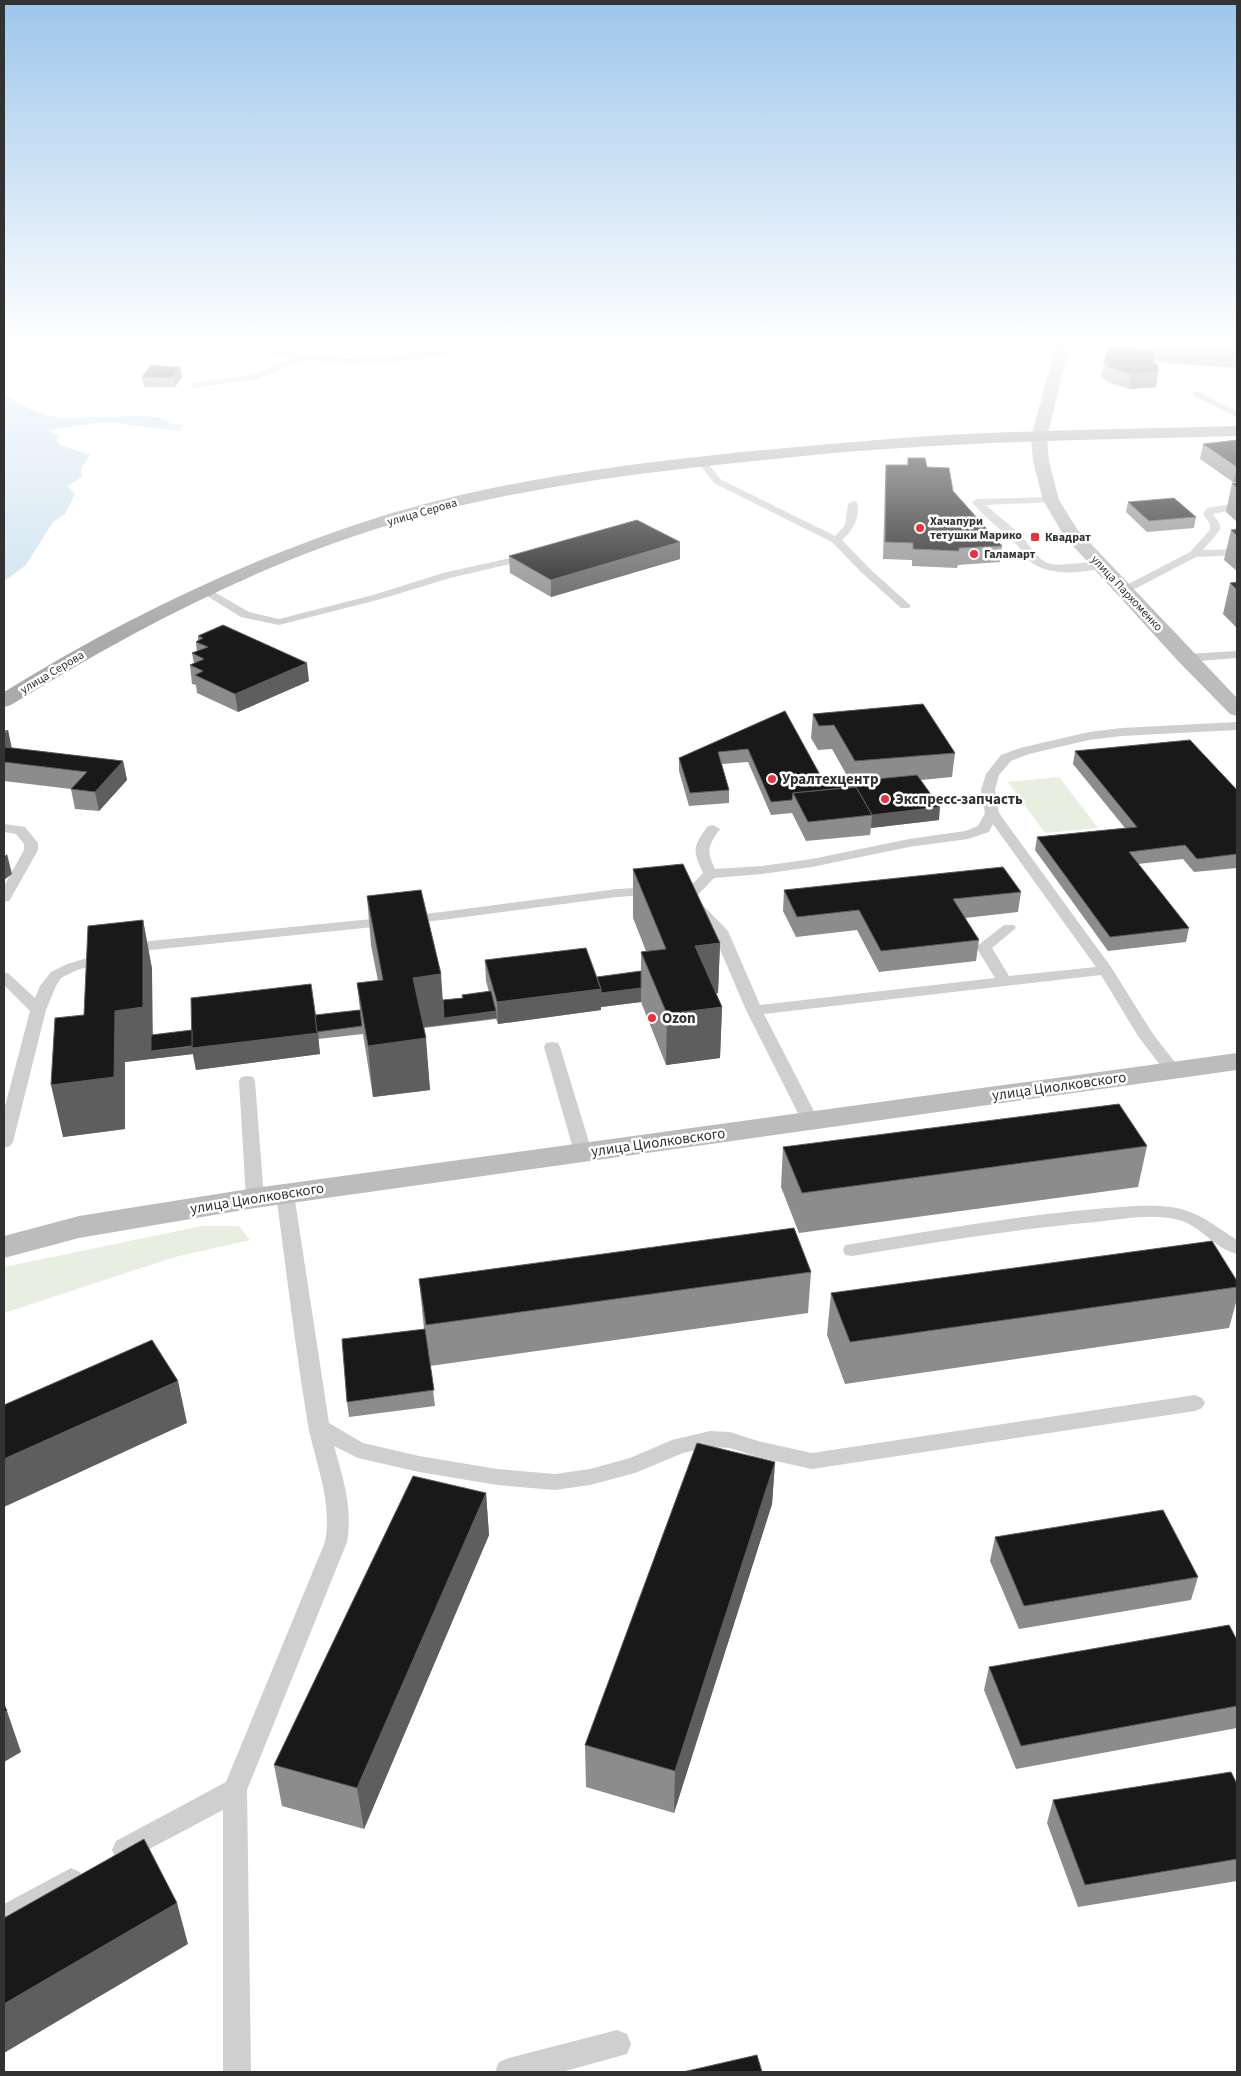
<svg xmlns="http://www.w3.org/2000/svg" width="1241" height="2076" font-family="'Source Sans 3',sans-serif">
<style>
.green{fill:#e8efe0}
.water{fill:#cce1ef}
.lines{fill:none;stroke-linecap:round;stroke-linejoin:round}
.lane{fill:#cfcfcf;fill-rule:evenodd}
.secondary{fill:#bcbcbc;fill-rule:evenodd}
.primary{fill:#aaa;fill-rule:evenodd}
.wall{fill:#8c8c8c}
.shaded-wall{fill:#5e5e5e}
.building{fill:#191919;stroke:#5e5e5e}
.poi-dot{fill:#ee2f3c;stroke:#fff;stroke-width:2}
.labels{text-anchor:middle;stroke-width:5;stroke-linejoin:round;paint-order:stroke}
.far-street-label{font-size:12px;fill:#323232;stroke:#fff}
.far-poi-label{font-size:12px;font-weight:bold;fill:#323232;stroke:#fff;text-anchor:start}
.poi-label{font-size:15px;font-weight:bold;fill:#323232;stroke:#fff;text-anchor:start}
.street-label{font-size:15px;fill:#323232;stroke:#fff}
</style>
<rect width="100%" height="100%" fill="#fff"/>
<g class="green">
<path d="M 1059,777 L 1098,828 L 1045,833 L 1008,782 Z"/>
<path d="M 202,1226 L 239,1226 L 250,1240 L 175,1257 L 4,1313 L 4,1267 Z"/>
</g>
<path class="water" d="M 4,395 L 34,411 L 59,418 L 145,416 L 162,418 L 171,424 L 183,425 L 180,431 L 106,422 L 54,429 L 50,431 L 60,436 L 56,440 L 60,445 L 90,455 L 81,469 L 82,477 L 67,486 L 75,494 L 65,514 L 53,522 L 25,566 L 4,581 Z"/>
<g class="lines">
<g class="lane">
<path d="M 235,345 L 250,345 L 303,354 L 346,358 L 390,357 L 466,345 L 479,345 L 433,357 L 390,362 L 346,363 L 305,360 L 257,379 L 192,388 L 192,384 L 195,383 L 255,374 L 295,358 L 239,347 Z"/>
<path d="M 1197,391 L 1237,411 L 1237,417 L 1194,396 L 1194,392 Z"/>
<path d="M 702,458 L 705,459 L 720,479 L 835,536 L 845,525 L 848,504 L 853,501 L 857,502 C 861,516 853,531 842,540 L 869,568 L 909,604 L 911,606 L 909,608 L 901,608 L 861,572 L 832,542 L 714,483 L 697,461 Z"/>
<path d="M 1051,497 L 1055,498 L 1055,502 L 986,505 C 998,516 1012,526 1023,538 C 1032,548 1037,560 1051,564 C 1064,567 1100,558 1107,565 L 1106,567 C 1084,573 1050,577 1031,562 C 1023,556 1019,545 1011,539 C 998,527 983,516 972,502 L 977,499 Z"/>
<path d="M 1237,503 L 1237,509 L 1213,514 L 1220,524 L 1220,530 L 1203,550 L 1237,549 L 1237,555 L 1196,557 L 1129,592 L 1121,592 L 1119,590 L 1121,588 L 1190,552 L 1210,530 L 1210,524 L 1203,514 L 1207,508 Z"/>
<path d="M 515,557 L 520,560 L 519,562 L 450,578 L 381,599 L 279,625 L 241,617 L 199,591 L 205,588 L 209,589 L 249,612 L 279,619 L 373,595 L 443,573 Z"/>
<path d="M 1237,651 L 1237,658 L 1186,662 L 1180,658 L 1186,654 Z"/>
<path d="M 1237,722 L 1237,730 L 1122,736 L 1089,740 L 1029,754 L 1011,761 L 999,775 L 995,790 L 999,813 L 1111,967 L 1153,1034 L 1181,1070 L 1179,1074 L 1167,1074 L 1138,1036 L 1101,975 L 764,1014 L 819,1121 L 816,1125 L 810,1126 L 804,1125 L 746,1010 L 713,933 L 688,906 L 687,901 L 682,900 L 680,897 L 703,873 C 692,850 693,846 708,826 L 713,825 L 720,829 C 708,846 706,850 715,869 L 762,866 L 812,859 L 909,839 L 965,831 L 978,826 L 985,813 L 981,790 L 986,774 L 1001,755 L 1020,748 L 1089,732 L 1122,728 ZM 993,824 L 1096,967 L 1009,976 L 992,948 L 1016,928 L 1014,925 L 1004,925 L 976,947 L 995,978 L 760,1005 L 728,931 L 698,900 L 694,899 L 714,878 L 762,874 L 812,867 L 909,847 L 968,839 L 989,832 Z"/>
<path d="M 4,824 L 25,827 L 38,843 L 38,850 L 11,898 L 9,901 L 4,902 L 4,886 L 24,850 L 24,844 L 16,834 L 4,832 Z"/>
<path d="M 655,887 L 660,888 L 662,891 L 660,894 L 617,897 L 442,920 L 141,951 L 77,970 L 61,978 L 56,986 L 46,1010 L 13,1142 L 10,1146 L 4,1148 L 4,1110 L 30,1011 L 4,985 L 4,972 L 9,974 L 35,998 L 40,986 L 51,972 L 67,964 L 140,942 L 442,912 L 617,889 Z"/>
<path d="M 552,1042 L 558,1043 L 560,1047 L 592,1152 L 589,1156 L 583,1158 L 577,1156 L 574,1152 L 544,1047 L 546,1043 Z"/>
<path d="M 247,1076 L 253,1077 L 255,1081 L 264,1198 L 261,1202 L 255,1204 L 249,1202 L 246,1198 L 239,1081 L 241,1077 Z"/>
<path d="M 285,1188 L 291,1190 L 294,1194 L 329,1423 L 363,1443 L 419,1456 L 497,1469 L 555,1474 L 590,1469 L 630,1458 L 672,1440 L 710,1431 L 730,1432 L 758,1441 L 812,1453 L 1195,1395 L 1202,1398 L 1205,1403 L 1202,1408 L 1195,1411 L 812,1469 L 757,1457 L 730,1448 L 710,1447 L 683,1453 L 635,1473 L 590,1485 L 555,1490 L 497,1485 L 419,1472 L 358,1458 L 334,1446 C 343,1478 353,1508 347,1542 L 247,1790 L 251,2072 L 223,2072 L 223,1810 L 125,1862 L 116,1859 L 112,1850 L 116,1841 L 226,1782 L 325,1542 C 333,1499 314,1461 307,1419 C 295,1345 286,1269 276,1194 L 279,1190 Z"/>
<path d="M 1134,1206 C 1187,1204 1195,1212 1237,1240 L 1237,1254 C 1215,1249 1201,1226 1179,1220 C 1153,1213 1122,1219 1096,1222 C 1014,1229 933,1243 852,1256 L 845,1255 L 843,1250 L 845,1245 L 852,1244 C 945,1228 1039,1212 1134,1206 Z"/>
<path d="M 71,1868 L 80,1872 L 84,1881 L 80,1890 L 4,1931 L 4,1904 Z"/>
<path d="M 617,2030 L 627,2034 L 631,2044 L 627,2054 L 562,2072 L 495,2072 L 499,2062 L 509,2058 Z"/>
</g>
<g class="secondary">
<path d="M 1056,345 L 1070,345 L 1047,437 L 1049,461 L 1059,500 L 1077,529 L 1237,698 L 1237,716 L 1230,714 L 1179,662 L 1064,536 L 1043,500 L 1033,461 L 1031,437 Z"/>
<path d="M 1237,1053 L 1237,1070 L 255,1208 L 79,1238 L 4,1258 L 4,1236 L 79,1216 L 255,1188 Z"/>
</g>
<path class="primary" d="M 1237,426 L 1237,436 C 1130,439 1023,440 917,447 C 859,450 802,456 745,462 C 626,474 507,490 392,524 C 256,565 131,631 11,705 L 4,707 L 4,692 C 121,620 244,560 376,518 C 495,481 619,465 742,452 C 800,447 858,441 915,437 C 1022,430 1130,429 1237,426 Z"/>
</g>
<g class="wall">
<path d="M 1147,345 L 1237,345 L 1237,368 L 1153,362 L 1158,372 L 1156,387 L 1129,389 L 1108,382 L 1101,376 L 1104,362 L 1150,349 L 1150,347 L 1147,347 Z"/>
<path d="M 142,377 L 182,377 L 175,387 L 144,387 Z"/>
<path d="M 1237,440 L 1237,482 L 1233,482 L 1200,459 L 1203,444 Z"/>
<path d="M 908,458 L 927,467 L 953,491 L 1002,546 L 1000,562 L 958,565 L 957,568 L 912,566 L 912,560 L 883,559 L 885,480 L 886,465 L 907,465 Z"/>
<path d="M 1232,483 L 1237,483 L 1237,522 L 1226,512 Z"/>
<path d="M 1128,502 L 1196,517 L 1194,528 L 1147,532 L 1126,512 Z"/>
<path d="M 1237,529 L 1237,571 L 1224,560 L 1231,530 Z"/>
<path d="M 680,542 L 680,559 L 551,597 L 510,573 L 509,556 Z"/>
<path d="M 1237,582 L 1237,628 L 1223,614 L 1230,583 Z"/>
<path d="M 198,636 L 309,681 L 238,712 L 197,693 L 196,685 L 192,684 L 190,665 L 194,664 L 192,653 L 197,652 L 196,642 L 198,640 Z"/>
<path d="M 785,711 L 825,784 L 850,781 L 832,749 L 818,750 L 811,738 L 813,714 L 955,753 L 952,777 L 921,780 L 939,820 L 871,828 L 870,835 L 806,841 L 792,813 L 771,815 L 748,762 L 722,764 L 729,790 L 729,803 L 689,806 L 679,771 L 679,758 Z"/>
<path d="M 4,730 L 8,730 L 11,748 L 123,761 L 127,780 L 99,811 L 75,809 L 71,789 L 4,781 Z"/>
<path d="M 1075,751 L 1237,790 L 1237,868 L 1194,872 L 1183,859 L 1138,864 L 1189,928 L 1186,942 L 1108,951 L 1035,850 L 1037,837 L 1125,828 L 1073,764 Z"/>
<path d="M 633,869 L 720,943 L 718,993 L 716,993 L 722,1007 L 720,1058 L 666,1065 L 641,1002 L 601,1007 L 601,1010 L 498,1024 L 496,1019 L 424,1028 L 430,1090 L 373,1097 L 363,1034 L 318,1039 L 320,1054 L 196,1070 L 193,1054 L 125,1062 L 125,1129 L 63,1137 L 84,1015 L 143,920 L 152,969 L 152,1035 L 360,1010 L 357,983 L 378,981 L 371,945 L 367,896 L 443,1000 L 463,998 L 462,995 L 489,992 L 486,981 L 485,960 L 597,977 L 641,971 L 641,952 L 646,951 L 633,918 Z"/>
<path d="M 784,890 L 1021,892 L 1018,912 L 965,918 L 979,940 L 976,961 L 879,972 L 857,930 L 796,937 L 783,911 Z"/>
<path d="M 1147,1146 L 1138,1187 L 799,1233 L 781,1187 L 783,1147 Z"/>
<path d="M 811,1272 L 808,1313 L 430,1366 L 435,1406 L 349,1417 L 347,1402 L 424,1329 L 419,1279 Z"/>
<path d="M 1237,1281 L 1237,1299 L 1229,1328 L 845,1384 L 827,1335 L 831,1293 Z"/>
<path d="M 775,1462 L 772,1504 L 674,1813 L 586,1787 L 585,1745 Z"/>
<path d="M 486,1493 L 489,1535 L 364,1829 L 282,1806 L 274,1765 Z"/>
<path d="M 995,1537 L 1198,1577 L 1191,1600 L 1019,1629 L 990,1561 Z"/>
<path d="M 1237,1640 L 1237,1728 L 1016,1769 L 984,1690 L 989,1667 Z"/>
<path d="M 1237,1784 L 1237,1881 L 1078,1907 L 1047,1823 L 1053,1800 Z"/>
</g>
<g class="shaded-wall">
<path d="M 1155,350 L 1153,364 L 1158,372 L 1156,387 L 1129,389 L 1131,374 L 1152,362 Z"/>
<path d="M 180,367 L 182,377 L 175,387 L 173,378 Z"/>
<path d="M 1237,467 L 1237,482 L 1233,482 Z"/>
<path d="M 680,542 L 680,559 L 551,597 L 551,580 Z"/>
<path d="M 307,663 L 309,681 L 238,712 L 235,694 Z"/>
<path d="M 8,730 L 12,749 L 4,757 L 4,734 Z"/>
<path d="M 123,761 L 127,780 L 99,811 L 95,792 Z"/>
<path d="M 940,807 L 939,820 L 871,828 L 872,815 L 868,815 Z"/>
<path d="M 7,854 L 12,874 L 4,880 L 4,857 Z"/>
<path d="M 143,920 L 152,969 L 153,1051 L 318,1033 L 320,1054 L 196,1070 L 193,1054 L 125,1062 L 125,1129 L 63,1137 L 51,1085 L 115,1011 Z"/>
<path d="M 720,943 L 718,993 L 694,996 L 695,946 Z"/>
<path d="M 441,974 L 444,1018 L 496,1011 L 497,1018 L 417,1028 L 413,978 Z"/>
<path d="M 641,988 L 641,1002 L 601,1007 L 601,1010 L 498,1024 L 497,1002 L 601,989 Z"/>
<path d="M 722,1007 L 720,1058 L 666,1065 L 667,1014 Z"/>
<path d="M 426,1038 L 430,1090 L 373,1097 L 368,1046 Z"/>
<path d="M 178,1381 L 187,1423 L 4,1507 L 4,1459 Z"/>
<path d="M 775,1462 L 772,1504 L 674,1813 L 675,1771 Z"/>
<path d="M 486,1493 L 489,1535 L 364,1829 L 357,1788 Z"/>
<path d="M 7,1711 L 21,1752 L 4,1762 L 4,1712 Z"/>
<path d="M 177,1903 L 188,1944 L 4,2053 L 4,2004 Z"/>
</g>
<g class="building">
<path d="M 1109,346 L 1155,350 L 1152,362 L 1158,365 L 1158,372 L 1131,374 L 1110,368 L 1104,362 Z"/>
<path d="M 151,365 L 180,367 L 173,378 L 142,377 Z"/>
<path d="M 1237,440 L 1237,467 L 1203,444 Z"/>
<path d="M 908,458 L 925,458 L 927,467 L 949,468 L 953,491 L 1002,546 L 959,548 L 959,551 L 913,549 L 913,543 L 885,542 L 886,465 L 908,465 Z"/>
<path d="M 1232,483 L 1237,483 L 1237,488 Z"/>
<path d="M 1174,498 L 1196,517 L 1149,521 L 1128,502 Z"/>
<path d="M 637,520 L 680,542 L 551,580 L 509,556 Z"/>
<path d="M 1237,529 L 1237,536 L 1231,530 Z"/>
<path d="M 1237,582 L 1237,590 L 1230,583 Z"/>
<path d="M 223,625 L 307,663 L 235,694 L 195,675 L 203,671 L 190,665 L 204,659 L 192,653 L 208,647 L 196,642 L 203,638 L 198,636 Z"/>
<path d="M 923,704 L 955,753 L 855,761 L 834,725 L 819,726 L 813,714 Z"/>
<path d="M 785,711 L 825,784 L 917,775 L 940,807 L 872,815 L 856,787 L 793,793 L 792,800 L 771,802 L 748,749 L 718,752 L 729,790 L 690,793 L 679,758 Z"/>
<path d="M 1190,740 L 1237,790 L 1237,854 L 1197,859 L 1185,845 L 1129,852 L 1189,928 L 1110,937 L 1037,837 L 1137,827 L 1075,751 Z"/>
<path d="M 4,747 L 123,761 L 95,792 L 71,789 L 87,772 L 4,762 Z"/>
<path d="M 856,787 L 872,815 L 808,822 L 793,793 Z"/>
<path d="M 683,864 L 720,943 L 695,946 L 722,1007 L 667,1014 L 641,952 L 666,949 L 633,869 Z"/>
<path d="M 1003,867 L 1021,892 L 953,899 L 979,940 L 881,951 L 859,910 L 797,917 L 784,890 Z"/>
<path d="M 421,890 L 441,974 L 413,978 L 426,1038 L 368,1046 L 357,983 L 383,980 L 367,896 Z"/>
<path d="M 143,920 L 143,1007 L 115,1011 L 114,1077 L 51,1085 L 55,1018 L 84,1015 L 88,926 Z"/>
<path d="M 586,948 L 601,989 L 497,1002 L 485,960 Z"/>
<path d="M 641,971 L 641,988 L 601,993 L 601,989 L 597,977 Z"/>
<path d="M 311,984 L 318,1033 L 192,1048 L 191,998 Z"/>
<path d="M 491,991 L 496,1011 L 444,1018 L 443,1000 L 463,998 L 462,995 Z"/>
<path d="M 360,1010 L 362,1026 L 317,1032 L 315,1015 Z"/>
<path d="M 192,1030 L 192,1046 L 151,1051 L 151,1035 Z"/>
<path d="M 1119,1104 L 1147,1146 L 802,1193 L 783,1147 Z"/>
<path d="M 794,1228 L 811,1272 L 426,1325 L 419,1279 Z"/>
<path d="M 1212,1241 L 1237,1281 L 1237,1287 L 850,1342 L 831,1293 Z"/>
<path d="M 425,1329 L 434,1390 L 347,1402 L 342,1339 Z"/>
<path d="M 152,1340 L 178,1381 L 4,1459 L 4,1405 Z"/>
<path d="M 697,1443 L 775,1462 L 675,1771 L 585,1745 Z"/>
<path d="M 413,1476 L 486,1493 L 357,1788 L 274,1765 Z"/>
<path d="M 1163,1510 L 1198,1577 L 1024,1606 L 995,1537 Z"/>
<path d="M 1229,1625 L 1237,1640 L 1237,1706 L 1021,1746 L 989,1667 Z"/>
<path d="M 4,1704 L 7,1711 L 4,1712 Z"/>
<path d="M 1231,1772 L 1237,1784 L 1237,1859 L 1085,1885 L 1053,1800 Z"/>
<path d="M 144,1839 L 177,1903 L 4,2004 L 4,1918 Z"/>
<path d="M 757,2055 L 762,2072 L 683,2072 Z"/>
</g>
<linearGradient id="sky" x2="0" y2="1"><stop stop-color="#9dc6eb"/><stop offset="0.54" stop-color="#fff"/><stop offset="1" stop-color="#fff" stop-opacity="0"/></linearGradient>
<rect width="1241" height="635" fill="url(#sky)"/>
<g class="poi-dot">
<circle cx="920" cy="528" r="5"/>
<rect x="1030" y="532" width="10" height="10" rx="2.5"/>
<circle cx="974" cy="554" r="5"/>
<circle cx="772" cy="779" r="5"/>
<circle cx="885" cy="799" r="5"/>
<circle cx="652" cy="1018" r="5"/>
</g>
<g class="labels">
<g class="far-street-label">
<text transform="translate(422 512) rotate(-16)" y="4">улица Серова</text>
<text transform="translate(1127 593) rotate(47)" y="4">улица Пархоменко</text>
<text transform="translate(52 672) rotate(-31)" y="4">улица Серова</text>
</g>
<g class="far-poi-label">
<text x="930" y="525">Хачапури<tspan x="930" dy="14">тетушки Марико</tspan></text>
<text x="1045" y="541">Квадрат</text>
<text x="984" y="558">Галамарт</text>
</g>
<g class="poi-label">
<text x="782" y="784">Уралтехцентр</text>
<text x="895" y="804">Экспресс-запчасть</text>
<text x="662" y="1023">Ozon</text>
</g>
<g class="street-label">
<text transform="translate(1059 1086) rotate(-8)" y="5">улица Циолковского</text>
<text transform="translate(658 1142) rotate(-8)" y="5">улица Циолковского</text>
<text transform="translate(257 1198) rotate(-9)" y="5">улица Циолковского</text>
</g>
</g>
<rect width="1241" height="2076" fill="none" stroke="#323232" stroke-width="10"/>
</svg>
